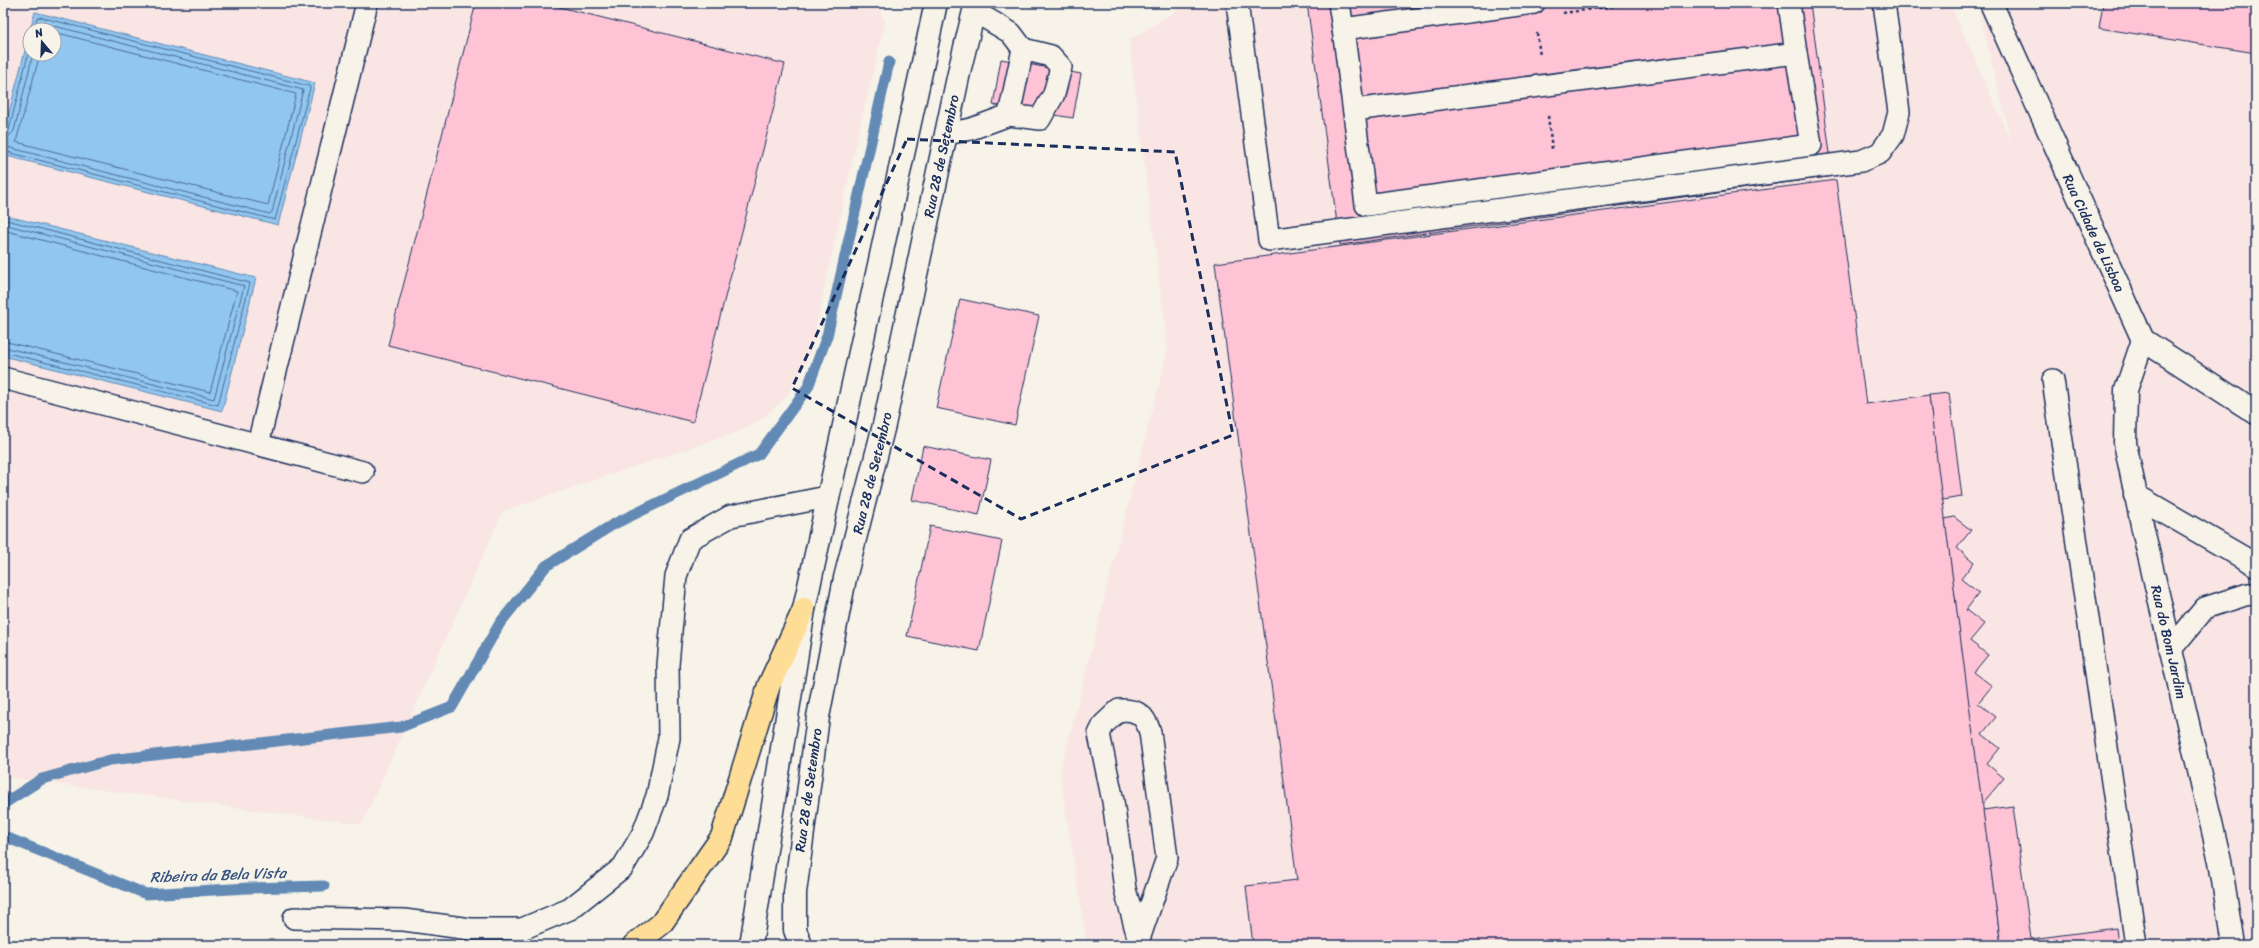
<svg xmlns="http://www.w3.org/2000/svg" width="2259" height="948" font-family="Sriracha,sans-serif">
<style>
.built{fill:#f9e5e3;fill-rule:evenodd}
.water{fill:#91c6ef;stroke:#628ab5}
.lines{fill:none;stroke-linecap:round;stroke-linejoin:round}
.shore{stroke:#4a6b98;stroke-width:1}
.stream{stroke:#628ab5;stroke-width:11}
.building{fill:#fec4d6;stroke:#1b2f5e}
.lane-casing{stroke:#1b2f5e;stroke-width:24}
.street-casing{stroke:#1b2f5e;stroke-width:25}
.secondary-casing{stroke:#1b2f5e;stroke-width:25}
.highway-casing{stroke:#1b2f5e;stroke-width:25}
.path{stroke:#1b2f5e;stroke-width:2.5;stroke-dasharray:3 3;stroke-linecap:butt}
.lane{stroke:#f7f3e8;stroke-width:21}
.street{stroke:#f7f3e8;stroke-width:22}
.secondary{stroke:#f7f3e8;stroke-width:22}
.highway{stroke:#fedd96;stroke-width:22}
.marked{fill:none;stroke:#1b2f5e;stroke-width:3;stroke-dasharray:8 5;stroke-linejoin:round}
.labels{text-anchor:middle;stroke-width:3;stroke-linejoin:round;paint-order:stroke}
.street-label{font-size:14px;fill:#1b2f5e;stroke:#f7f3e8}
.water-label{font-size:15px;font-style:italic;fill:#385582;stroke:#f7f3e8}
</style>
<rect width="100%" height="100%" fill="#f7f3e8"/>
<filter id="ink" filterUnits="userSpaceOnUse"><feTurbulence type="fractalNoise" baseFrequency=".025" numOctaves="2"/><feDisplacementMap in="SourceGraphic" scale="8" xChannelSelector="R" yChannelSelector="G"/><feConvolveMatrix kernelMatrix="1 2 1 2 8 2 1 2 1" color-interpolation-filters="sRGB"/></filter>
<g filter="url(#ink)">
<g class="built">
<path d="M 3,3 L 877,3 L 885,23 L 861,121 L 814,336 L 807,361 L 796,382 L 785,398 L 763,418 L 740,431 L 503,511 L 362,824 L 3,777 ZM 30,30 L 54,30 L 54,54 L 30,54 Z"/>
<path d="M 1190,3 L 1950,3 L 2012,144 L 1977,3 L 2256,3 L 2256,945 L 1087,945 L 1060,773 L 1168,349 L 1129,40 Z"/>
</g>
<g class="water">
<path d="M 35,12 L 315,83 L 278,225 L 3,155 L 3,136 L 30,31 L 30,54 L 54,54 L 54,30 L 30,30 Z"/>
<path d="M 3,215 L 256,278 L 222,411 L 3,356 Z"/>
</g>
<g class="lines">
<g class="shore">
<path d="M 40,54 L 16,142 L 268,205 L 296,94 L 54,32"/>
<path d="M 3,133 L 9,130 L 30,47"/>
<path d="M 3,138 L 9,136 L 14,131 L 33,54"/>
<path d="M 3,146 L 270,214 L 272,212 L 303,90 L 43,23 L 40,30"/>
<path d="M 3,151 L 275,220 L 310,88 L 309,86 L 40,17 L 37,18 L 34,30"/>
<path d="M 3,219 L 250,283 L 218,405 L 3,352"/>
<path d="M 3,224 L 244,286 L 214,399 L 3,347"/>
<path d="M 3,230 L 237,291 L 210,392 L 3,341"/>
</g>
<g class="stream">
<path d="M 3,804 L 42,779 L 110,760 L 401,727 L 452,707 L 500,623 L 546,566 L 614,524 L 759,454 L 808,387 L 827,336 L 889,62"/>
<path d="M 3,836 L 146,894 L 248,888 L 324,886"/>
</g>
</g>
<g class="building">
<path d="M 476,3 L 544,3 L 785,64 L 693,422 L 388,345 Z"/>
<path d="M 1307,3 L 1810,3 L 1833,176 L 1340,245 Z"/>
<path d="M 2103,3 L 2256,3 L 2256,53 L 2099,28 Z"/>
<path d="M 1001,59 L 1081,74 L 1073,118 L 993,105 Z"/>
<path d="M 1836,180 L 1866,404 L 1929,395 L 2001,945 L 1253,945 L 1246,886 L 1297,880 L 1215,263 Z"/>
<path d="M 960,299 L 1039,316 L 1015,425 L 936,408 Z"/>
<path d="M 1949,393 L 1962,497 L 1942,500 L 1929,395 Z"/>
<path d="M 923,446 L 991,460 L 979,515 L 912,500 Z"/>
<path d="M 1954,517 L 1971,530 L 1957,548 L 1974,562 L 1961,579 L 1979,593 L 1966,610 L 1984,624 L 1970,641 L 1988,655 L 1974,672 L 1992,686 L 1978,703 L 1996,717 L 1982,734 L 2000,748 L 1987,764 L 2004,778 L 1982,804 L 1945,519 Z"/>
<path d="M 930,526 L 1002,541 L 979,651 L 907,636 Z"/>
<path d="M 2013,806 L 2031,939 L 2116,928 L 2118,945 L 2001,945 L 1983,810 Z"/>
</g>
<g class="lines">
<defs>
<g id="lane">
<path d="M 1237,3 L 1269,240 L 1861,161 L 1880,153 L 1893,135 L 1899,112 L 1884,3"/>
<path d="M 1339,3 L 1343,29"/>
<path d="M 1789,3 L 1796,53"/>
<path d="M 1354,110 L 1796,53 L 1811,145 L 1366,205 L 1343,29 L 1534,3"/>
<path d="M 1009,115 L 1040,119 L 1054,94 L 1061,67 L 1051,56 L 1023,49"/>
<path d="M 947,134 L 971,129 L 1009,115 L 1023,49 L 1011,33 L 974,11"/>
<path d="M 3,378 L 363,472"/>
<path d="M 2053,380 L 2136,945"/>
<path d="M 258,444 L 367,3"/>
<path d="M 2171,649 L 2205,608 L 2248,594 L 2256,595"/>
<path d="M 294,918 L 404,920 L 470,929 L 522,929 L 570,909 L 623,867 L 643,833 L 657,796 L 669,738 L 668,665 L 676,576 L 690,539 L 731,516 L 827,497"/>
<path d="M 1140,936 L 1167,858 L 1150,732 C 1145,715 1137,709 1119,710 L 1104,724 L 1099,734 L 1113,801 L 1125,889 L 1140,945"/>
</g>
<g id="street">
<path d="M 2143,340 L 2256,413"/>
<path d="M 2135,495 L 2256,565"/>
</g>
<g id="secondary">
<path d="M 1991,3 L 2143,340 L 2126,390 L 2125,443 L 2144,534 L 2220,861 L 2233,945"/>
<path d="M 751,945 L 804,609 L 936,3"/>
<path d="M 801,945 L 795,930 L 795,893 L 818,717 L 845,578 L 884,425 L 960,68 L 976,3"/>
</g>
<path id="highway" d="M 634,945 L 661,924 L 722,837 L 769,685 L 804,609"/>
</defs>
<use href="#lane" class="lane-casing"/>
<use href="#street" class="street-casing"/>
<use href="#secondary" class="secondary-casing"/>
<use href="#highway" class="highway-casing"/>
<g class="path">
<path d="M 1563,13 L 1636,3"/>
<path d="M 1537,33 L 1540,56"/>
<path d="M 1548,116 L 1552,149"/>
</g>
<use href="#lane" class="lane"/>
<use href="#street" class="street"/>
<use href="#secondary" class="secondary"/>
<use href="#highway" class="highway"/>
</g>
</g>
<path class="marked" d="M 907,139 L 1175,152 L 1233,435 L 1021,519 L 792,388 Z"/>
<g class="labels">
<g class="street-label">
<text transform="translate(941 156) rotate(-78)" y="5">Rua 28 de Setembro</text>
<text transform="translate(2094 233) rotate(65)" y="5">Rua Cidade de Lisboa</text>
<text transform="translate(872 473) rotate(-76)" y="5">Rua 28 de Setembro</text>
<text transform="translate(2169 642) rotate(77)" y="5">Rua do Bom Jardim</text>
<text transform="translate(808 790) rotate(-82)" y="5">Rua 28 de Setembro</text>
</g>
<g class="water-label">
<text transform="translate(218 875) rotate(-2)" y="5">Ribeira da Bela Vista</text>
</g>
</g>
<rect width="2259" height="948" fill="none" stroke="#f7f3e8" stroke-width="16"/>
<rect x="8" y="8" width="2243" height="932" fill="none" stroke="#1b2f5e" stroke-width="1.5" filter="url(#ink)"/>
<g transform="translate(42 42) rotate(341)"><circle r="19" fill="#f7f3e8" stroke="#9fa5b1"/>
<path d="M0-3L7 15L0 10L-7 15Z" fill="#1b2f5e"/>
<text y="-6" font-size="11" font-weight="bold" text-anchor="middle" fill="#1b2f5e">N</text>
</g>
</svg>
